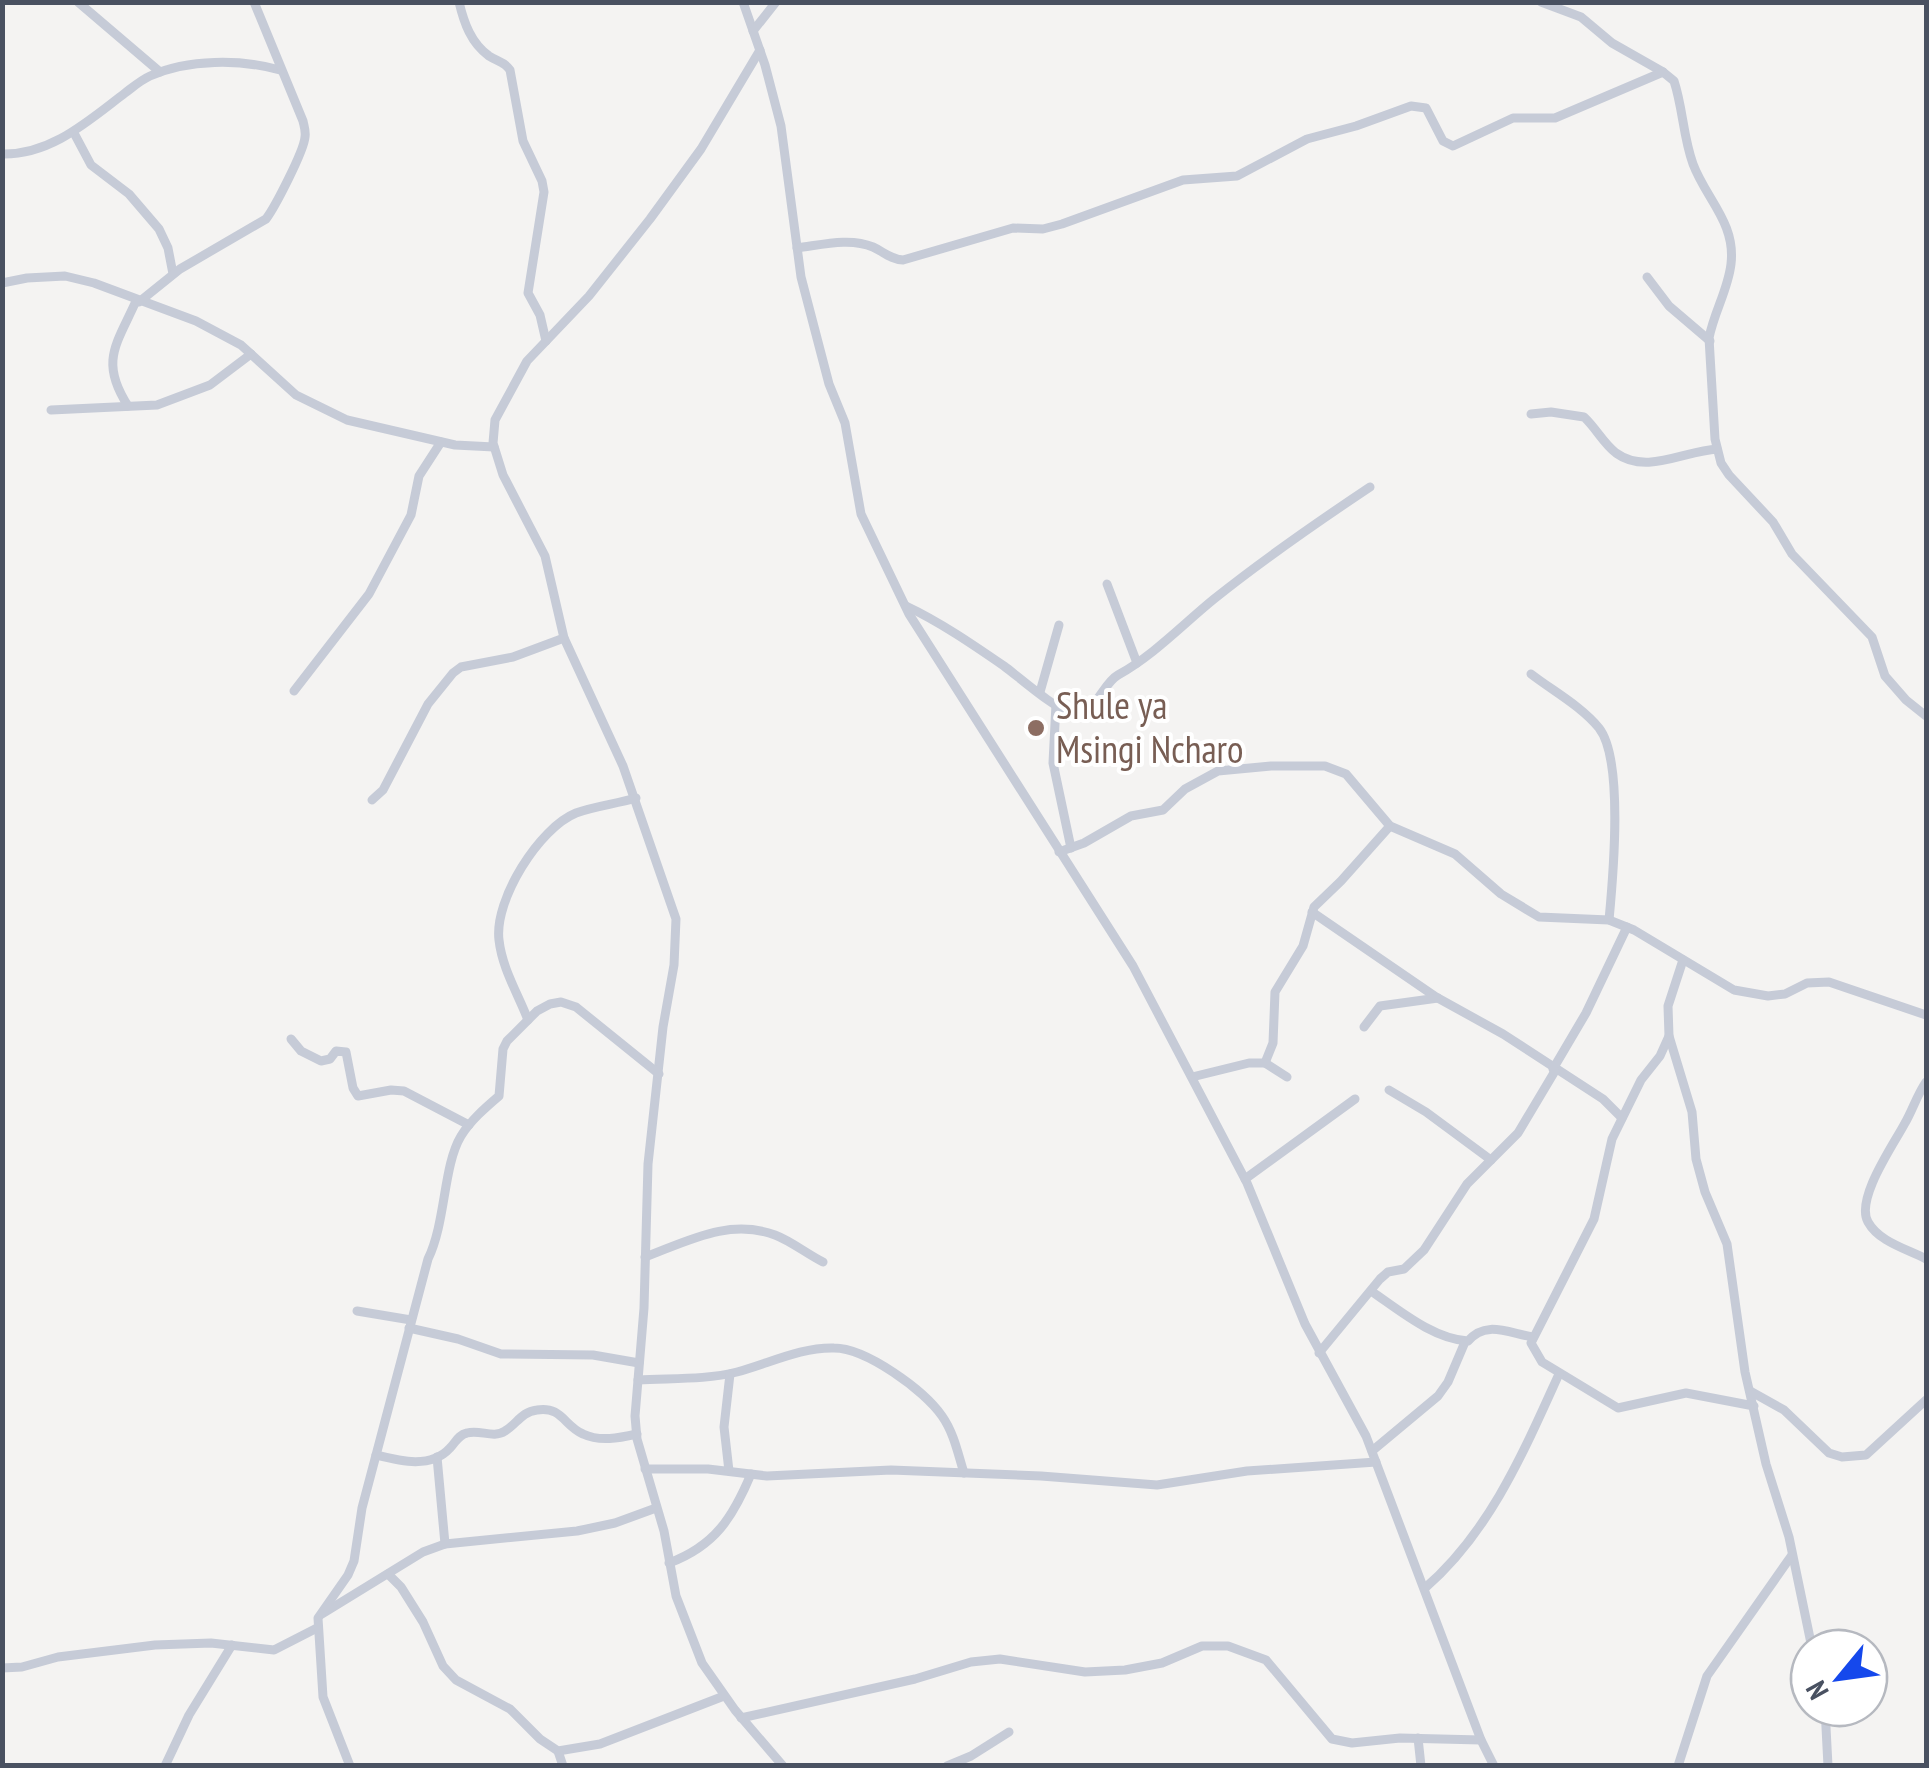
<svg xmlns="http://www.w3.org/2000/svg" width="1929" height="1768" font-family="'PT Sans Narrow',sans-serif">
<style>
.lines{fill:none;stroke-linecap:round;stroke-linejoin:round}
.minor{stroke:#c6cbd7;stroke-width:9}
.education-dot{fill:#8d6e63;stroke:#fff;stroke-width:4}
.labels{text-anchor:middle;stroke-width:8;stroke-linejoin:round;paint-order:stroke}
.education-label{font-size:38px;fill:#785e54;stroke:#fff;text-anchor:start}
</style>
<rect width="100%" height="100%" fill="#f4f3f2"/>
<g class="lines">
<g class="minor">
<path d="M 78,2 L 160,72"/>
<path d="M 459,2 C 464,23 471,43 489,56 C 498,62 504,61 510,70 L 523,141 L 542,181 L 544,192 L 528,293 L 540,315 L 546,341"/>
<path d="M 743,2 L 765,65 L 781,126 L 801,277 L 829,384 L 845,423 L 861,514 L 909,614 L 1133,966 L 1247,1183 L 1305,1324 L 1366,1436 L 1481,1740 L 1494,1766"/>
<path d="M 1541,2 L 1581,17 L 1612,43 L 1663,72 L 1674,81 C 1683,108 1683,137 1693,164 C 1706,199 1736,223 1731,264 C 1728,290 1714,312 1709,338 L 1715,439 L 1721,463 L 1729,475 L 1773,522 L 1792,554 L 1872,637 L 1885,676 L 1906,700 L 1926,716"/>
<path d="M 753,31 L 776,2"/>
<path d="M 760,50 L 701,149 L 650,219 L 589,296 L 527,361 L 495,420 L 493,443 L 503,475 L 545,556 L 564,638 L 623,766 L 676,919 L 674,965 L 663,1027 L 648,1164 L 644,1308 L 635,1416 L 637,1439 L 664,1531 L 676,1596 L 702,1663 L 735,1710 L 783,1766"/>
<path d="M 74,133 L 91,165 L 129,194 L 159,229 L 168,248 L 173,274"/>
<path d="M 2,154 C 51,155 88,121 125,93 C 133,87 141,80 150,76 C 188,59 241,59 280,70"/>
<path d="M 797,248 C 821,245 850,237 873,247 C 884,252 890,259 903,260 L 1013,228 L 1043,229 L 1062,224 L 1183,180 L 1237,176 L 1307,139 L 1356,126 L 1411,106 L 1426,108 L 1443,141 L 1453,146 L 1513,118 L 1555,118 L 1663,72"/>
<path d="M 1647,277 L 1669,306 L 1710,341"/>
<path d="M 2,283 L 27,278 L 65,276 L 94,283 L 196,321 L 241,345 L 296,395 L 347,420 L 455,445 L 494,447"/>
<path d="M 139,302 L 180,269 L 266,219 C 275,207 304,151 305,137 C 306,131 304,126 303,121 L 254,2"/>
<path d="M 128,406 C 99,361 117,344 136,301"/>
<path d="M 51,410 L 157,405 L 210,385 L 251,354"/>
<path d="M 1531,414 L 1551,412 L 1584,417 C 1596,428 1603,443 1616,453 C 1646,475 1684,451 1717,449"/>
<path d="M 1107,584 L 1137,663"/>
<path d="M 906,606 C 940,622 972,644 1004,666 C 1019,677 1057,711 1073,713 C 1096,715 1102,684 1118,675 C 1154,655 1182,625 1214,599 C 1264,559 1316,523 1370,487"/>
<path d="M 1531,674 C 1553,691 1581,706 1599,728 C 1624,760 1613,878 1609,920"/>
<path d="M 294,691 L 369,594 L 411,515 L 419,476 L 441,442"/>
<path d="M 1040,692 L 1059,625"/>
<path d="M 1056,704 L 1053,763 L 1071,848"/>
<path d="M 372,800 L 383,790 L 428,704 L 453,673 L 461,667 L 513,657 L 564,638"/>
<path d="M 1059,852 L 1084,843 L 1131,816 L 1163,810 L 1185,789 L 1218,771 L 1271,766 L 1325,766 L 1346,774 L 1390,826 L 1455,854 L 1501,894 L 1539,917 L 1609,920 L 1634,930 L 1734,990 L 1768,996 L 1785,994 L 1807,983 L 1829,982 L 1926,1015"/>
<path d="M 1312,912 L 1436,997 L 1503,1034 L 1603,1099 L 1622,1118"/>
<path d="M 1683,960 L 1668,1006 L 1669,1036 L 1692,1112 L 1696,1159 L 1705,1192 L 1727,1244 L 1745,1372 L 1766,1464 L 1789,1537 L 1812,1648"/>
<path d="M 528,1020 C 518,994 502,968 499,940 C 494,900 539,828 576,813 C 595,806 616,804 636,798"/>
<path d="M 1364,1027 L 1380,1006 L 1438,998"/>
<path d="M 1669,1036 L 1660,1056 L 1641,1080 L 1612,1139 L 1594,1219 L 1531,1343 L 1542,1362 L 1618,1408 L 1686,1393 L 1754,1406"/>
<path d="M 291,1039 L 301,1051 L 321,1061 L 330,1059 L 336,1051 L 346,1052 L 353,1088 L 358,1096 L 391,1090 L 404,1091 L 469,1125"/>
<path d="M 1265,1063 L 1273,1043 L 1275,992 L 1303,946 L 1314,907 L 1341,881 L 1390,826"/>
<path d="M 1553,1069 L 1586,1013 L 1627,927"/>
<path d="M 1192,1077 L 1249,1063 L 1265,1063 L 1287,1077"/>
<path d="M 1926,1082 C 1917,1095 1913,1109 1905,1123 C 1894,1144 1855,1199 1868,1222 C 1879,1242 1907,1249 1926,1259"/>
<path d="M 1389,1090 L 1426,1112 L 1491,1160"/>
<path d="M 1245,1179 L 1355,1099"/>
<path d="M 645,1257 C 688,1241 729,1218 775,1235 C 791,1241 807,1254 823,1262"/>
<path d="M 1371,1291 C 1399,1310 1433,1339 1468,1341 C 1486,1320 1508,1333 1533,1337"/>
<path d="M 357,1311 L 411,1320"/>
<path d="M 409,1328 L 458,1339 L 501,1354 L 593,1355 L 639,1363"/>
<path d="M 1319,1353 L 1380,1279 L 1388,1272 L 1404,1269 L 1424,1250 L 1467,1184 L 1518,1133 L 1555,1071"/>
<path d="M 638,1380 C 670,1378 706,1380 737,1372 C 768,1364 801,1347 834,1348 C 866,1348 924,1390 942,1416 C 954,1433 958,1454 964,1473"/>
<path d="M 1750,1391 L 1784,1410 L 1829,1453 L 1842,1457 L 1866,1455 L 1926,1400"/>
<path d="M 1372,1451 L 1438,1396 L 1448,1382 L 1465,1342"/>
<path d="M 376,1455 C 400,1461 431,1469 450,1448 C 456,1442 458,1435 467,1433 C 480,1429 493,1439 505,1431 C 517,1424 521,1412 537,1410 C 562,1406 564,1426 583,1434 C 600,1442 619,1438 637,1434"/>
<path d="M 437,1457 L 445,1544"/>
<path d="M 645,1469 L 708,1469 L 767,1476 L 891,1470 L 1041,1476 L 1157,1485 L 1247,1471 L 1376,1462"/>
<path d="M 729,1471 L 724,1427 L 730,1374"/>
<path d="M 669,1563 C 715,1546 733,1517 751,1474"/>
<path d="M 388,1574 L 401,1587 L 423,1622 L 443,1666 L 456,1680 L 510,1709 L 540,1739 L 558,1751 L 600,1744 L 724,1696"/>
<path d="M 1425,1588 C 1490,1532 1524,1451 1559,1374"/>
<path d="M 322,1614 L 423,1552 L 445,1544 L 577,1531 L 615,1523 L 656,1508"/>
<path d="M 2,1668 L 22,1667 L 58,1657 L 155,1645 L 211,1643 L 274,1650 L 317,1628"/>
<path d="M 1825,1708 L 1828,1766"/>
<path d="M 741,1718 L 915,1679 L 971,1662 L 1000,1659 L 1085,1672 L 1125,1670 L 1162,1663 L 1202,1646 L 1228,1646 L 1266,1660 L 1332,1739 L 1352,1743 L 1400,1738 L 1481,1740"/>
<path d="M 1418,1738 L 1421,1766"/>
<path d="M 558,1751 L 563,1766"/>
<path d="M 165,1766 L 189,1715 L 232,1645"/>
<path d="M 350,1766 L 323,1697 L 318,1618 L 348,1575 L 354,1561 L 362,1508 L 428,1259 C 446,1222 443,1166 461,1136 C 470,1121 485,1108 499,1096 L 503,1049 L 507,1041 L 537,1011 L 550,1004 L 561,1002 L 576,1007 L 659,1074"/>
<path d="M 947,1766 L 971,1756 L 1009,1732"/>
<path d="M 1678,1766 L 1707,1676 L 1792,1555"/>
</g>
</g>
<circle class="education-dot" cx="1036" cy="728" r="10"/>
<g class="labels">
<g class="education-label">
<text x="1056" y="719">Shule ya<tspan x="1056" dy="44">Msingi Ncharo</tspan></text>
</g>
</g>
<rect width="1929" height="1768" fill="none" stroke="#495161" stroke-width="10"/>
<g transform="translate(1839 1678) rotate(241)"><circle r="48" fill="#ffffff" stroke="#b6b9c0" stroke-width="2.5"/>
<path d="M0-8L18 38L0 25L-18 38Z" fill="#1548ec"/>
<text y="-15" font-size="28" font-weight="bold" text-anchor="middle" fill="#495161">N</text>
</g>
</svg>
